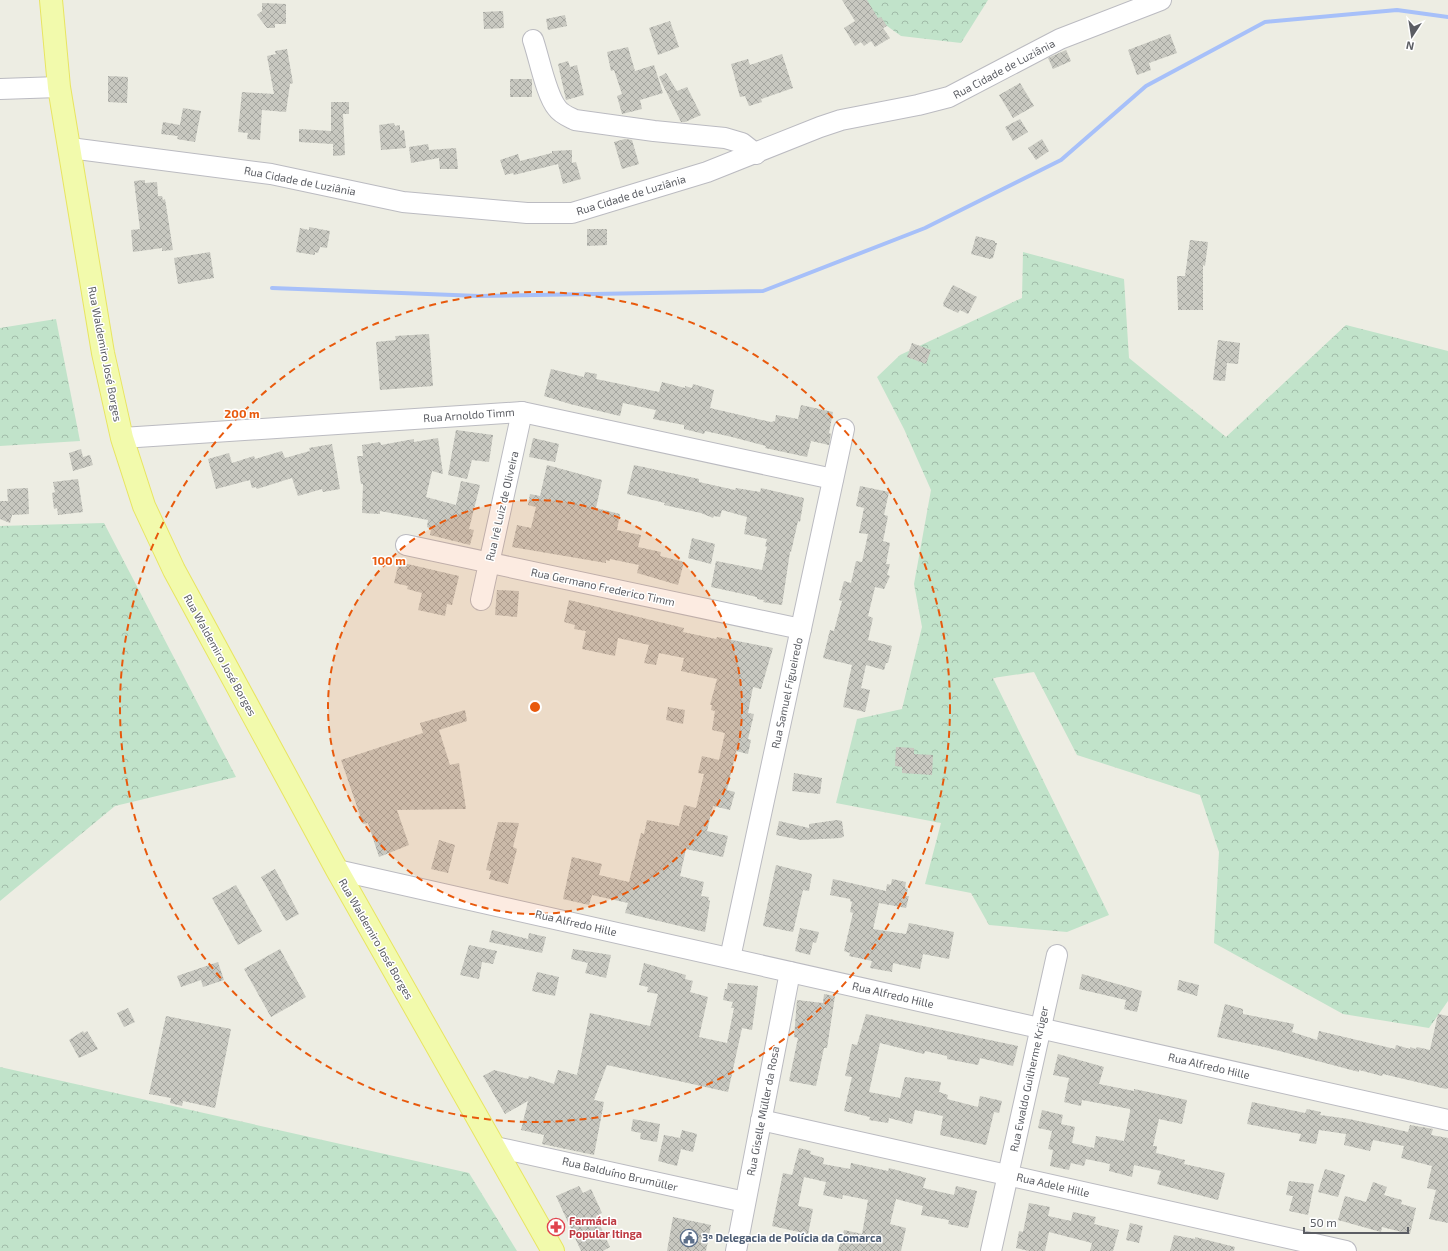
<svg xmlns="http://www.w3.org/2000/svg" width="1448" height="1251" font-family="'Exo 2',sans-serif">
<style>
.forest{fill:url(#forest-crowns)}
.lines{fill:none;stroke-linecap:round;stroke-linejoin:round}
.stream{stroke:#a7c0f9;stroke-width:4}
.building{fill:url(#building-cross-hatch)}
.minor-casing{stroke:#bbbbc1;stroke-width:22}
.major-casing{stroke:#e8e561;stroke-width:24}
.minor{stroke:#fff;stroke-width:20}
.major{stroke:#f2faac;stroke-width:22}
.ring{fill:none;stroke:#e8590c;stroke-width:2;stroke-dasharray:7 5}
.labels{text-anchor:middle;stroke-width:3;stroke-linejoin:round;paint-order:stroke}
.street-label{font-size:11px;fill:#5b5d63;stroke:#fff}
.health-label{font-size:11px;font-weight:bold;fill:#be3a42;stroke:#fff;text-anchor:start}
.service-label{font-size:11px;font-weight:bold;fill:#4e5e75;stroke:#fff;text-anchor:start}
.centre{fill:#e8590c;stroke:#fff;stroke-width:2}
.ring-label{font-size:12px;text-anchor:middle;font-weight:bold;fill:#e8590c;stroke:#fff;stroke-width:3;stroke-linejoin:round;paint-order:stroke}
</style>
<defs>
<pattern id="forest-crowns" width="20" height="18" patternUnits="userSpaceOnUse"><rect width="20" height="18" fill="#c1e3ca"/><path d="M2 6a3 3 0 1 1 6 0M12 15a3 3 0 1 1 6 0" fill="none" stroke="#a0bba8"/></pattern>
<pattern id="building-cross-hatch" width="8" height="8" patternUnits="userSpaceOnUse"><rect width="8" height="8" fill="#c8c8c0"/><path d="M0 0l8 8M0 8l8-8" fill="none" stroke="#a5a6a0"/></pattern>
</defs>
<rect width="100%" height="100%" fill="#edede3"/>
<g class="forest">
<path d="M 851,0 L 988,0 L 961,43 L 901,36 Z"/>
<path d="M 1023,252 L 1124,279 L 1129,358 L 1226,437 L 1346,325 L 1448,351 L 1448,1001 L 1429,1028 L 1343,1014 L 1214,943 L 1219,852 L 1200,795 L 1077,755 L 1034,672 L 993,678 L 1109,915 L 1067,932 L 989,925 L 971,893 L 925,884 L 941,823 L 836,803 L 857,719 L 902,709 L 922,627 L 914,584 L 931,490 L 904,429 L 877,377 L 900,355 L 1022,298 Z"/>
<path d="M 56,319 L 80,441 L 0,446 L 0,328 Z"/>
<path d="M 104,523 L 236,777 L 115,806 L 0,901 L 0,526 Z"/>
<path d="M 0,1067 L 469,1173 L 517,1251 L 0,1251 Z"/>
</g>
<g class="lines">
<path class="stream" d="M 272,288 L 479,296 L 763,291 L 925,228 L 1061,160 L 1146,86 L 1265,22 L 1397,10 L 1448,17"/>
</g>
<g class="building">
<path d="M 842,0 L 867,0 L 878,18 L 881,17 L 887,26 L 883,28 L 890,38 L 875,47 L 871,41 L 864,46 L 861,42 L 855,46 L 844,28 L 855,21 Z"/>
<path d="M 262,3 L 286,4 L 286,24 L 275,24 L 275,28 L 267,28 L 257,15 L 262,11 Z"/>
<path d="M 503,11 L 504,28 L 484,29 L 483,12 Z"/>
<path d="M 565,15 L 567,26 L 548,30 L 546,19 Z"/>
<path d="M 670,21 L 679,47 L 658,55 L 649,28 Z"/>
<path d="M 1170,34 L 1177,53 L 1149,63 L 1151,70 L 1137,75 L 1128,50 Z"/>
<path d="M 628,47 L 635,71 L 654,65 L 663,93 L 640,100 L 642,109 L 622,114 L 617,96 L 622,94 L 614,70 L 611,71 L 607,52 Z"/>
<path d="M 287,49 L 293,83 L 290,84 L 286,112 L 262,110 L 260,140 L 247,139 L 248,133 L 238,132 L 242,92 L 274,94 L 267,56 L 276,54 L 275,51 Z"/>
<path d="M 1066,50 L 1071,61 L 1053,69 L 1048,58 Z"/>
<path d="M 782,54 L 793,88 L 761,99 L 762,102 L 749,106 L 745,96 L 740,97 L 731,64 L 748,59 L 750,65 Z"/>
<path d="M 568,61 L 570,67 L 577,65 L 584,95 L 566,100 L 558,64 Z"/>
<path d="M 666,73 L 677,91 L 687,87 L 701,115 L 685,122 L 681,122 L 659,77 Z"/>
<path d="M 108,76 L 128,77 L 127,103 L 108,102 Z"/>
<rect x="510" y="79" width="22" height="18"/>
<path d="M 1020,83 L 1034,106 L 1013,118 L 999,95 Z"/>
<path d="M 331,102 L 349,102 L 349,114 L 343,114 L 345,155 L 333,156 L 333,144 L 299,142 L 299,129 L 331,131 Z"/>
<path d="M 183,108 L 201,111 L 195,142 L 177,139 L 178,136 L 161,134 L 163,122 L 180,125 Z"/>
<path d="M 1020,119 L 1028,132 L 1013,141 L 1005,127 Z"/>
<path d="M 394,123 L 395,126 L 400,125 L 400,131 L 404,130 L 406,148 L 381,150 L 379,125 Z"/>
<path d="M 625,139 L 632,140 L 639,164 L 622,169 L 614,142 Z"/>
<path d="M 1042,139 L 1049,151 L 1036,160 L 1028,148 Z"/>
<path d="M 428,144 L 429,150 L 456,148 L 458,169 L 440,169 L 439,158 L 411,163 L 409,147 Z"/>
<path d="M 572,150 L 572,163 L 576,162 L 581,179 L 563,184 L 558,164 L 514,175 L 513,173 L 505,175 L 500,160 L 518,154 L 520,161 L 552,153 L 552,151 Z"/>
<path d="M 145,180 L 145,183 L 157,182 L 158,196 L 162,196 L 163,200 L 165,199 L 173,250 L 162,251 L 162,248 L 133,252 L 131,230 L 140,229 L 134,181 Z"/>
<path d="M 309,227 L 330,231 L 327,248 L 320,247 L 318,253 L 315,252 L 315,255 L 296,252 L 300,228 L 309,230 Z"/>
<path d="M 587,229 L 607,229 L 607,245 L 587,246 Z"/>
<path d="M 976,236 L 995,241 L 995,243 L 997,243 L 993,258 L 990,259 L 971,254 Z"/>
<path d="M 1190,240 L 1208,242 L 1205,266 L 1203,265 L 1203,310 L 1178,310 L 1177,276 L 1185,276 Z"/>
<path d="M 210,252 L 214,278 L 178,284 L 174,258 Z"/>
<path d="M 953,285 L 977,297 L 968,314 L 960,310 L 958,313 L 943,306 L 944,304 L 943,303 Z"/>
<path d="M 429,334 L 433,386 L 380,390 L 376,342 L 396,340 L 395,336 Z"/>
<path d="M 1218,340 L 1240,343 L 1238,364 L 1227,363 L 1225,381 L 1213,380 Z"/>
<path d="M 912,343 L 931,350 L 926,364 L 907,357 Z"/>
<path d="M 551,369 L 584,377 L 585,372 L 597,374 L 596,379 L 659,392 L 662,382 L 685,388 L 685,386 L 692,388 L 693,384 L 714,390 L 710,408 L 771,422 L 775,421 L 776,415 L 798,419 L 801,405 L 833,412 L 829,433 L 831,434 L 829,445 L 811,441 L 807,457 L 765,448 L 766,446 L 732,437 L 705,431 L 704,434 L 684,429 L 684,425 L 653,419 L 656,410 L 623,403 L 620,416 L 570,404 L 544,396 Z"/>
<path d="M 456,430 L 493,435 L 489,462 L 472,460 L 467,479 L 448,475 Z"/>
<path d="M 438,438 L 443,474 L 432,471 L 426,497 L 456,505 L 461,481 L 480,485 L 469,529 L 474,530 L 470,545 L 430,535 L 431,529 L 427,527 L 428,520 L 380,511 L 380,514 L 362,513 L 363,484 L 361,484 L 357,456 L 363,456 L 362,445 L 380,442 L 381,445 L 414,439 L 414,442 Z"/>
<path d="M 533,438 L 559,444 L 555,462 L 529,457 Z"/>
<path d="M 332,444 L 340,489 L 323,492 L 322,489 L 298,496 L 292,478 L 257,489 L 256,487 L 252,488 L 250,480 L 216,489 L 208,459 L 229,453 L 232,463 L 254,456 L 255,459 L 282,451 L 285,458 L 310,451 L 309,448 Z"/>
<path d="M 81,449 L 83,457 L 90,455 L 93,465 L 73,471 L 69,453 Z"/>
<path d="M 547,465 L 602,480 L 596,508 L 620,514 L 617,530 L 641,535 L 638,547 L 661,552 L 660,556 L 684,562 L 678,585 L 637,573 L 639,565 L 610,559 L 610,561 L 606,560 L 606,563 L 512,547 L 517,525 L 531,528 L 536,507 L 528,505 L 530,494 L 540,496 Z"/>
<path d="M 634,465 L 699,479 L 699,482 L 735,490 L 736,488 L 760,492 L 761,488 L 804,498 L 800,522 L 798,521 L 791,552 L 790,552 L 782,605 L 763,602 L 764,600 L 757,599 L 757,597 L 711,587 L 716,561 L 762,570 L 767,547 L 765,546 L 767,539 L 744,534 L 747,517 L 722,510 L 720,517 L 714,516 L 713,518 L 701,513 L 664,505 L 665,503 L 627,494 Z"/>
<path d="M 78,479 L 83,512 L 58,515 L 57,508 L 54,509 L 52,493 L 55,492 L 53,482 Z"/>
<path d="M 860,486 L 889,492 L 884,515 L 888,516 L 883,541 L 890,543 L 886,564 L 890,564 L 887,575 L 890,576 L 884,589 L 875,587 L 868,616 L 873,618 L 868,640 L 892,646 L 888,663 L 886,663 L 884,670 L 866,665 L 861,688 L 870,690 L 865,712 L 843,707 L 852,665 L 823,658 L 830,630 L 834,631 L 842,601 L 839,600 L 844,581 L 851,583 L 856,561 L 862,562 L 868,534 L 859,533 L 864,508 L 856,506 Z"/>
<path d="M 28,488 L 29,514 L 12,515 L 10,523 L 0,519 L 0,501 L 8,501 L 7,489 Z"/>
<path d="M 692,538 L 715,544 L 711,564 L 688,558 Z"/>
<path d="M 399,562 L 459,576 L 452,605 L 447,604 L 445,616 L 418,610 L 422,593 L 407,589 L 408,586 L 394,583 Z"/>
<path d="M 497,590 L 519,591 L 517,617 L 495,615 Z"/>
<path d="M 569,600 L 684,628 L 683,632 L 716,639 L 717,637 L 773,648 L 761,689 L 753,687 L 748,713 L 754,714 L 748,739 L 751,740 L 748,754 L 736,751 L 727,790 L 735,792 L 730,810 L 713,806 L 707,831 L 728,836 L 723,857 L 686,849 L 680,876 L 704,882 L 701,896 L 709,897 L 708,900 L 710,901 L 705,932 L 625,913 L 628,903 L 592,895 L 589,905 L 563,899 L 572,857 L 602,864 L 599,875 L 629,882 L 641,833 L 644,834 L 647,820 L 679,826 L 684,805 L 696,808 L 704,774 L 698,773 L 702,756 L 719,760 L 725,733 L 712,730 L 715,711 L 711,710 L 712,705 L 710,705 L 717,679 L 681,671 L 684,658 L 659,653 L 656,665 L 644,663 L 649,645 L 618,638 L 615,656 L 582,649 L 586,631 L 574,629 L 575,625 L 564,622 Z"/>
<path d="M 668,707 L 685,710 L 683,724 L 666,720 Z"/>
<path d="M 465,710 L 467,721 L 439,730 L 450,765 L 459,763 L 466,809 L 397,810 L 409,845 L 379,857 L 368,823 L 363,824 L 341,760 L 423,733 L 420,723 Z"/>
<path d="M 896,747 L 914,748 L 914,754 L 933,755 L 932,775 L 902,773 L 902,767 L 895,766 Z"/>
<path d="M 794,773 L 822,778 L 820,794 L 792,791 Z"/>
<path d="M 837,820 L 842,821 L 844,836 L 841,838 L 801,840 L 776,835 L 779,821 L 809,828 L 809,824 Z"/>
<path d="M 498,822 L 519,823 L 513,847 L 517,849 L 508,884 L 489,879 L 491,871 L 486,870 Z"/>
<path d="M 439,840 L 455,845 L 448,873 L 431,869 Z"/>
<path d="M 776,865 L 812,874 L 809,891 L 803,890 L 793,932 L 763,926 Z"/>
<path d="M 275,869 L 299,914 L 286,921 L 261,877 Z"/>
<path d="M 833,879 L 886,891 L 887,884 L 891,885 L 892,879 L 906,882 L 905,888 L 908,889 L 906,896 L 909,896 L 906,908 L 879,903 L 873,929 L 906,934 L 909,923 L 954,932 L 949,959 L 923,954 L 920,969 L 893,963 L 892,972 L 870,968 L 872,961 L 849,956 L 850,953 L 844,951 L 853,913 L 850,912 L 852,902 L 850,901 L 850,899 L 830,895 Z"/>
<path d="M 236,885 L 262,931 L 238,945 L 212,898 Z"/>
<path d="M 800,928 L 819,932 L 816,943 L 813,942 L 810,955 L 795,951 Z"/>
<path d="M 492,930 L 528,939 L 529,933 L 546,937 L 542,953 L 489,942 Z"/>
<path d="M 469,945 L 497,951 L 493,964 L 482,962 L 479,979 L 460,975 Z"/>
<path d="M 280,949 L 306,997 L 271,1017 L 244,969 Z"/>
<path d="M 573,949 L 611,955 L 606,978 L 585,973 L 588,963 L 571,959 Z"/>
<path d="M 218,962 L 224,980 L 203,987 L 201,980 L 181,987 L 177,976 Z"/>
<path d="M 644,963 L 686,975 L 685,979 L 693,981 L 690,992 L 708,997 L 699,1037 L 727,1043 L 734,1008 L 731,1008 L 733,1002 L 723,1000 L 725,989 L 727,989 L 728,983 L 758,986 L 752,1030 L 742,1028 L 728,1092 L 607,1065 L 594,1100 L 604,1102 L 594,1155 L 542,1144 L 544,1135 L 521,1130 L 528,1101 L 505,1114 L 483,1076 L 494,1070 L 528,1079 L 529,1076 L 554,1084 L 558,1070 L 577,1075 L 590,1013 L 650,1026 L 658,994 L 647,992 L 648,987 L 639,985 Z"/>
<path d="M 537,972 L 559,977 L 555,996 L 532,991 Z"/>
<path d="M 1082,974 L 1142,991 L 1137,1012 L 1124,1009 L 1126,1000 L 1079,989 Z"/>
<path d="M 1179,980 L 1199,985 L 1197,996 L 1177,990 Z"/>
<path d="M 824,994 L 835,996 L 827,1048 L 824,1048 L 816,1086 L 789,1081 L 798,1038 L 794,1037 L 797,1000 L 823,1003 Z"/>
<path d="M 1225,1004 L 1243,1009 L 1243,1014 L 1294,1024 L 1292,1032 L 1317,1040 L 1319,1031 L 1395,1049 L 1396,1045 L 1410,1049 L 1410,1047 L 1416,1049 L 1417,1047 L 1430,1050 L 1438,1014 L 1448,1016 L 1448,1088 L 1446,1089 L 1383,1074 L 1382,1076 L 1359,1070 L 1359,1072 L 1264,1047 L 1217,1037 Z"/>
<path d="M 128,1008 L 135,1022 L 124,1027 L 117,1013 Z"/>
<path d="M 866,1014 L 1018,1046 L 1013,1066 L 980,1058 L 978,1065 L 947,1059 L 947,1056 L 925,1051 L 924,1054 L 880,1043 L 869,1092 L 900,1098 L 905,1077 L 941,1082 L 939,1092 L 948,1095 L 947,1099 L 978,1107 L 980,1096 L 1002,1101 L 999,1113 L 994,1112 L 986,1145 L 940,1135 L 943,1116 L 915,1110 L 912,1124 L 889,1118 L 888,1123 L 869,1120 L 870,1117 L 844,1111 L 852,1077 L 845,1076 L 852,1044 L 857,1045 Z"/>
<path d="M 166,1016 L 231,1029 L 215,1108 L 183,1101 L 182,1106 L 170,1103 L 171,1098 L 149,1094 Z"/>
<path d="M 83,1031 L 84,1033 L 87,1031 L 98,1049 L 79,1058 L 69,1040 Z"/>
<path d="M 1058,1054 L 1104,1067 L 1099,1084 L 1134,1091 L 1134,1089 L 1187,1100 L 1182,1124 L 1159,1119 L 1153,1146 L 1157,1146 L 1156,1153 L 1185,1160 L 1184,1164 L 1225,1173 L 1218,1200 L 1157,1184 L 1161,1171 L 1134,1165 L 1132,1177 L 1109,1171 L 1110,1164 L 1086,1159 L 1084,1166 L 1071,1163 L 1069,1170 L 1050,1166 L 1053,1150 L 1048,1149 L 1052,1131 L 1038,1128 L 1042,1110 L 1063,1115 L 1061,1124 L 1075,1127 L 1072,1143 L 1094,1148 L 1096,1136 L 1124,1141 L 1130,1112 L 1130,1109 L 1082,1100 L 1081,1106 L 1064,1102 L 1069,1078 L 1053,1075 Z"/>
<path d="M 1252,1102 L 1305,1113 L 1307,1109 L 1321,1112 L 1320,1115 L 1349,1119 L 1408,1132 L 1410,1125 L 1433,1129 L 1431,1135 L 1448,1138 L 1448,1223 L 1429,1219 L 1436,1190 L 1427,1188 L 1432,1166 L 1401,1158 L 1404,1146 L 1373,1140 L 1370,1151 L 1344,1145 L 1346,1134 L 1319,1130 L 1316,1144 L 1299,1141 L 1301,1134 L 1247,1124 Z"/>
<path d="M 633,1119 L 660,1124 L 657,1142 L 640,1139 L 641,1133 L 631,1131 Z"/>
<path d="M 682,1130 L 697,1134 L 693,1152 L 681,1149 L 677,1166 L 658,1161 L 664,1135 L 680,1138 Z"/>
<path d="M 799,1148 L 811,1151 L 810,1154 L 824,1158 L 823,1164 L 850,1169 L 851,1163 L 888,1171 L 889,1168 L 926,1178 L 923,1188 L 954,1195 L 956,1186 L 977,1191 L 968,1228 L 948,1224 L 949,1220 L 921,1215 L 923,1206 L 896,1199 L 890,1224 L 906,1228 L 901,1251 L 838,1251 L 844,1230 L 862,1234 L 868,1200 L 843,1195 L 842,1199 L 823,1195 L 826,1182 L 804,1177 L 798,1206 L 813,1209 L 808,1234 L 772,1226 L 783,1173 L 792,1175 Z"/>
<path d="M 1325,1169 L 1345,1175 L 1338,1197 L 1318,1192 Z"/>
<path d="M 1289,1181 L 1314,1184 L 1308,1215 L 1289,1211 L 1293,1196 L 1286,1195 Z"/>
<path d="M 1373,1182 L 1387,1187 L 1384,1195 L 1402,1200 L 1401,1204 L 1416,1208 L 1410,1234 L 1382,1227 L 1381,1232 L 1338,1220 L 1345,1196 L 1366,1202 Z"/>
<path d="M 579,1186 L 583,1193 L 591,1189 L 602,1213 L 596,1216 L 610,1247 L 603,1251 L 581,1251 L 556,1196 Z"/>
<path d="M 1029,1203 L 1050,1207 L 1048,1216 L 1071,1221 L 1073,1212 L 1096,1217 L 1094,1224 L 1119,1230 L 1113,1251 L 1090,1251 L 1092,1243 L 1049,1232 L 1045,1251 L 1029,1251 L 1016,1248 L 1019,1231 L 1023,1232 Z"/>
<path d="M 673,1217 L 711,1225 L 706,1251 L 667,1251 Z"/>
<path d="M 1130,1223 L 1143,1226 L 1139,1243 L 1126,1240 Z"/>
<path d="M 1174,1235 L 1195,1239 L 1195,1237 L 1235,1247 L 1234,1251 L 1170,1251 Z"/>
</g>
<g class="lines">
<defs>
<g id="minor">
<path d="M 533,40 C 539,57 546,95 557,108 C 561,114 569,117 575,120 L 654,131 L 725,138 L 742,143 L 756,154"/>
<path d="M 0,89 L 59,87"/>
<path d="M 70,148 L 271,174 L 403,202 L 527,213 L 572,213 L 707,172 L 820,127 L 841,120 L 918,105 L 949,97 L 1060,39 L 1161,0"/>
<path d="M 122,438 L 522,412 L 833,479"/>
<path d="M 406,545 L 801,629"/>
<path d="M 481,600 L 522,412"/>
<path d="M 337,870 L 1448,1120"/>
<path d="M 730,958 L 844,429"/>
<path d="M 761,1120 L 1346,1251"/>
<path d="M 495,1147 L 745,1202"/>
<path d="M 736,1251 L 790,972"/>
<path d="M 991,1251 L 1057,955"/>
</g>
<path id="major" d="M 51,0 L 59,87 L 103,353 L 122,438 L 144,506 L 174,570 L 337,870 L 553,1251"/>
</defs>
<use href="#minor" class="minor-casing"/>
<use href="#major" class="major-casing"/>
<use href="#minor" class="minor"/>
<use href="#major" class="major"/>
</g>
<circle cx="535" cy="707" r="207" fill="#e8590c" fill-opacity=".12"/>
<g class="ring">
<circle cx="535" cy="707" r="207"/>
<circle cx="535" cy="707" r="415"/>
</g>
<defs>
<symbol id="pharmacy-ring" viewBox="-11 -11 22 22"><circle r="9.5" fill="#fff" stroke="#e0444e" stroke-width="1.5"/><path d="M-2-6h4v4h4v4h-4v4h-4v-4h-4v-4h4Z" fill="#e0444e"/></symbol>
<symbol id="civic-ring" viewBox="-11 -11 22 22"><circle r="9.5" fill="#fff" stroke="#5c6f8a" stroke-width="1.5"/><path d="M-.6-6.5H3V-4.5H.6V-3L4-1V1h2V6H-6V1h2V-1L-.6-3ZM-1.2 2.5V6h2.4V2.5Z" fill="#5c6f8a"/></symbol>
</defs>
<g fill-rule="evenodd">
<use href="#pharmacy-ring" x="546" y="1217" width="20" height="20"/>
<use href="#civic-ring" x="679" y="1228" width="20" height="20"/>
</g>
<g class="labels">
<g class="street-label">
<text transform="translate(1004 69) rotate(-28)" y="4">Rua Cidade de Luziânia</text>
<text transform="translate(300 181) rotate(11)" y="4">Rua Cidade de Luziânia</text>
<text transform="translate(631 195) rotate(-17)" y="4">Rua Cidade de Luziânia</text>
<text transform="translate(105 354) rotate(79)" y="4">Rua Waldemiro José Borges</text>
<text transform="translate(469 415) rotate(-4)" y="4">Rua Arnoldo Timm</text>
<text transform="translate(502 506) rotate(-77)" y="4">Rua Irê Luiz de Oliveira</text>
<text transform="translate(603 587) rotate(12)" y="4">Rua Germano Frederico Timm</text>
<text transform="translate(220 655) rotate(61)" y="4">Rua Waldemiro José Borges</text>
<text transform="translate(787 693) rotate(-78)" y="4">Rua Samuel Figueiredo</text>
<text transform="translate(576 923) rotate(13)" y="4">Rua Alfredo Hille</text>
<text transform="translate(376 939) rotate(60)" y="4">Rua Waldemiro José Borges</text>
<text transform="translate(893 995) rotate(13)" y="4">Rua Alfredo Hille</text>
<text transform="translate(1209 1066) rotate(13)" y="4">Rua Alfredo Hille</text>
<text transform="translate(1029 1079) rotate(-78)" y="4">Rua Ewaldo Guilherme Krüger</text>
<text transform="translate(763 1111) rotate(-79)" y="4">Rua Giselle Müller da Rosa</text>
<text transform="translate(620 1174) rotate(13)" y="4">Rua Balduíno Brumüller</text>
<text transform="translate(1053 1185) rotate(13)" y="4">Rua Adele Hille</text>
</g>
<g class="health-label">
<text x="569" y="1225">Farmácia<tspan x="569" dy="13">Popular Itinga</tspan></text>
</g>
<g class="service-label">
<text x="702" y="1242">3ª Delegacia de Polícia da Comarca</text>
</g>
</g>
<circle cx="535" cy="707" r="6" class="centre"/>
<g class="ring-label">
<text x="242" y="418">200 m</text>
<text x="389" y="565">100 m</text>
</g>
<g transform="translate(1412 36) rotate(192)" stroke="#ffffff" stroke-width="3" paint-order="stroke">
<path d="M0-3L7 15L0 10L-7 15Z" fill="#5b5d63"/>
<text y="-6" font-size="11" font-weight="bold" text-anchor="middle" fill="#5b5d63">N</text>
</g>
<path d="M1304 1227v6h104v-6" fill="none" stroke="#5b5d63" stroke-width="2"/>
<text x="1310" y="1227" font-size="12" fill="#5b5d63" stroke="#ffffff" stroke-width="3" paint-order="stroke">50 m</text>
</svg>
